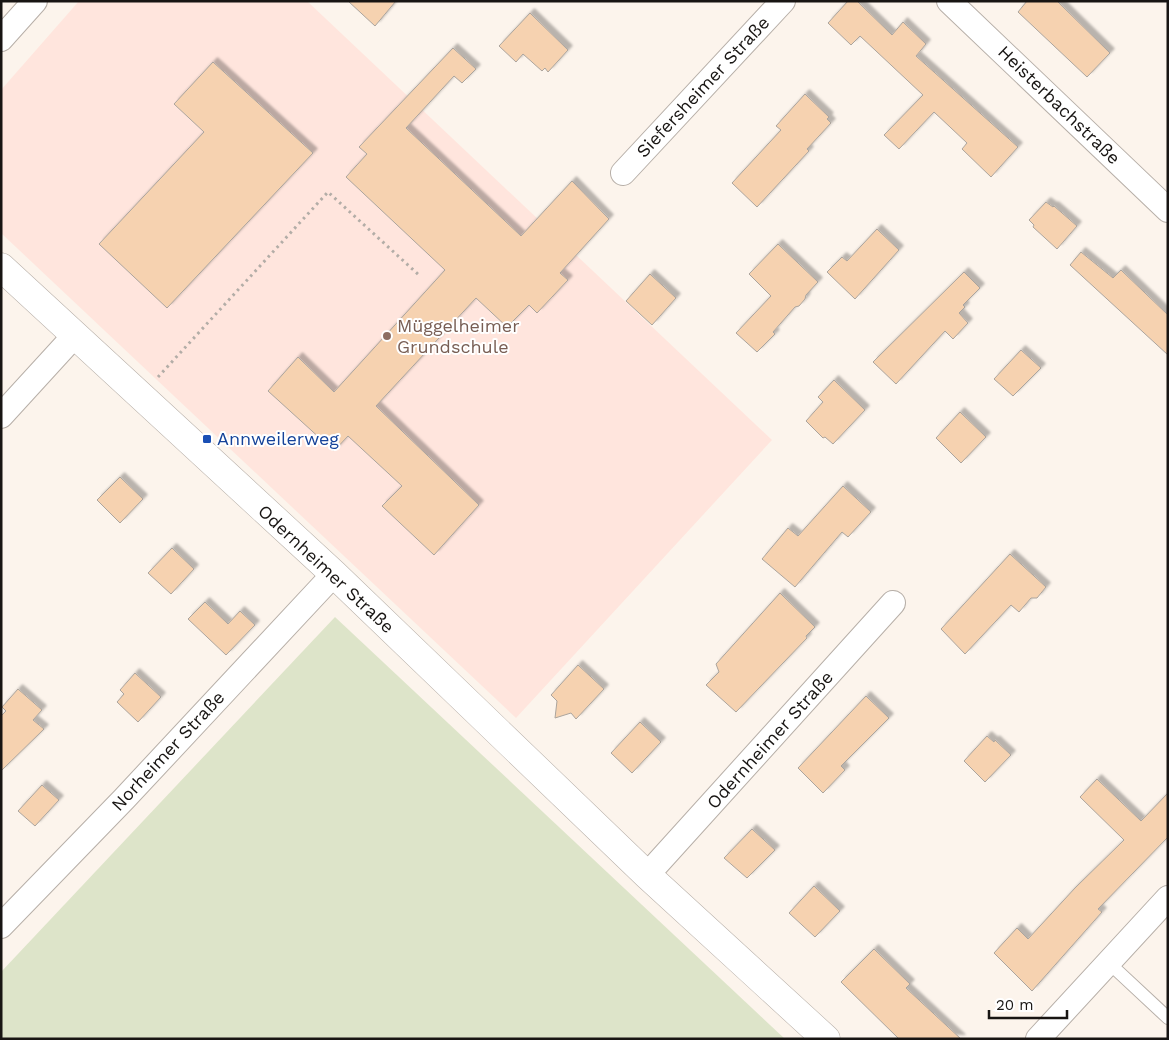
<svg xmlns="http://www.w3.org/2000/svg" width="1169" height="1040" font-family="'Work Sans',sans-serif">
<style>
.education{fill:#ffe5dd}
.green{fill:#dde4c9}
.building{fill:#f6d2b0;stroke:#aba49d;filter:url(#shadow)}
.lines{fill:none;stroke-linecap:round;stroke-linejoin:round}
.service-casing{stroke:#b7afa8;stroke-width:14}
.minor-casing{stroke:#b7afa8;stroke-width:26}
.tertiary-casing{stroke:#b7afa8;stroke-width:29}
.path{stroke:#b3ada7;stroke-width:3;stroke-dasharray:2.5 4;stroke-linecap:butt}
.service{stroke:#fff;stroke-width:12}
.minor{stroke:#fff;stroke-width:24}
.tertiary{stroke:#fff;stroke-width:28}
.education-dot{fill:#8d6e63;stroke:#fff;stroke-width:2}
.transit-dot{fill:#1a4fb4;stroke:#fff;stroke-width:2}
.labels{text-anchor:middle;stroke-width:4;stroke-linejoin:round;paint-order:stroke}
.street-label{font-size:18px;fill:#181513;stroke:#fff}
.education-label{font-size:18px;fill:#785e54;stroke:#fff;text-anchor:start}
.transit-label{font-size:18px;fill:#164399;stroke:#fff;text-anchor:start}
</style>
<defs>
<filter id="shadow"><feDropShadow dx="4.5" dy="-4.5" stdDeviation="1" flood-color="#0004"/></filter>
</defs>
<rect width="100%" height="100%" fill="#fcf4ec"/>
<path class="education" d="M 79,1 L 307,1 L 772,440 L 516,718 L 1,233 L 1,90 Z"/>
<path class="green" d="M 335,617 L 785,1039 L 1,1039 L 1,972 Z"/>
<g class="building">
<path d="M 348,1 L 396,1 L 375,26 Z"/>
<path d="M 848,1 L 857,1 L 892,35 L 903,22 L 926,44 L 916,56 L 1018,147 L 991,177 L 962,149 L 967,143 L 934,112 L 899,149 L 884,135 L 923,95 L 860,36 L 851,45 L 828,23 Z"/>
<path d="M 1027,1 L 1057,1 L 1110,53 L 1087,77 L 1018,12 Z"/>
<path d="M 530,13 L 568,50 L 548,72 L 545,68 L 542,71 L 523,54 L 516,62 L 499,46 Z"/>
<path d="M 453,48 L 476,69 L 462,83 L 454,76 L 406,128 L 521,236 L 572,181 L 609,219 L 560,273 L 568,280 L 537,313 L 529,305 L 507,327 L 476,298 L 376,406 L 479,505 L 434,555 L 382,506 L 402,486 L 348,436 L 334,451 L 268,391 L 298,357 L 334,392 L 445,270 L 346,177 L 367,154 L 359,147 Z"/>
<path d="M 213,62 L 313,153 L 167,308 L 99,244 L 204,132 L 174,104 Z"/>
<path d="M 805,94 L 829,117 L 827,119 L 831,123 L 807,149 L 809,151 L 757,207 L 732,183 L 781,130 L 776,126 Z"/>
<path d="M 1046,202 L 1053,207 L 1054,206 L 1077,226 L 1057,249 L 1033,227 L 1034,225 L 1029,220 Z"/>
<path d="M 877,229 L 899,250 L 855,299 L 827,272 L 842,257 L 847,261 Z"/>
<path d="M 778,244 L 818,282 L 806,295 L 805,299 L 799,306 L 795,307 L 773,332 L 775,334 L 757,352 L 736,333 L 771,296 L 749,274 Z"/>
<path d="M 1081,252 L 1113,278 L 1121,270 L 1168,315 L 1168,355 L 1070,265 Z"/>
<path d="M 964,272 L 980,288 L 963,305 L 965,307 L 959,313 L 968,323 L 953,339 L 945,331 L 896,384 L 873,362 Z"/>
<path d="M 650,274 L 676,298 L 652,325 L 626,301 Z"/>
<path d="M 1021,350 L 1041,368 L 1013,396 L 994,379 Z"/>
<path d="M 834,380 L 865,410 L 833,444 L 825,437 L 823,438 L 806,421 L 823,402 L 818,397 Z"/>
<path d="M 960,412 L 986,437 L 961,463 L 936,438 Z"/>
<path d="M 120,477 L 143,499 L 120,523 L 97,500 Z"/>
<path d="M 843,486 L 871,512 L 848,537 L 842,532 L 795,587 L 762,559 L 788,528 L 798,536 Z"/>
<path d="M 172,548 L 194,569 L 171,594 L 148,573 Z"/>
<path d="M 1010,554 L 1046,587 L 1037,598 L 1031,598 L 1019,612 L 1011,605 L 965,654 L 941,629 Z"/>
<path d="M 780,593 L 815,627 L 806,636 L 807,638 L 736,712 L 706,685 L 719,672 L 716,664 Z"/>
<path d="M 205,602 L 228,624 L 240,611 L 255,625 L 226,655 L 188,619 Z"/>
<path d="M 578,665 L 604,689 L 576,719 L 571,713 L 555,718 L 557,701 L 551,695 Z"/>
<path d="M 135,673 L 161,697 L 138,722 L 117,702 L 124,694 L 120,690 Z"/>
<path d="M 18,689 L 42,710 L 33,720 L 44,729 L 1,771 L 1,716 L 6,711 L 2,707 Z"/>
<path d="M 866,696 L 889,718 L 841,766 L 845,770 L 823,793 L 798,768 Z"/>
<path d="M 640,722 L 661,742 L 632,773 L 611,753 Z"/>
<path d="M 987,736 L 994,742 L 995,740 L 1011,755 L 985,782 L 964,761 Z"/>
<path d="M 1097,779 L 1141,821 L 1168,793 L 1168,837 L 1098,909 L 1102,912 L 1032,991 L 994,953 L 1017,928 L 1028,939 L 1075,888 L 1124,840 L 1080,797 Z"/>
<path d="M 42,785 L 59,800 L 35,826 L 18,811 Z"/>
<path d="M 752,829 L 775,850 L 747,878 L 724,858 Z"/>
<path d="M 814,886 L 840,911 L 815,937 L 789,913 Z"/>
<path d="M 874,949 L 910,984 L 906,988 L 961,1039 L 899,1039 L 841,982 Z"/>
</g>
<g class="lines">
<defs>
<path id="service" d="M 1109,963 L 1168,1018"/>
<g id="minor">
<path d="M 949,1 L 1168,210"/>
<path d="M 1,39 L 35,1"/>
<path d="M 623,173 L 783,1"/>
<path d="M 1,416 L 75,335"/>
<path d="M 647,875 L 893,603"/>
<path d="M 1,926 L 124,799 L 334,574"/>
<path d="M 1038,1039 L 1168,898"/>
</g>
<path id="tertiary" d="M 1,267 L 334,574 L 647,875 L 826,1039"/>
</defs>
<use href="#service" class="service-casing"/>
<use href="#minor" class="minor-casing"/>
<use href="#tertiary" class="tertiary-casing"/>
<path class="path" d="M 158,377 L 328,192 L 420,276"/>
<use href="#service" class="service"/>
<use href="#minor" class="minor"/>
<use href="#tertiary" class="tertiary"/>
</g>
<circle class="education-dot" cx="387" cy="336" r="5"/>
<rect class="transit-dot" x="202" y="434" width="10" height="10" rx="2.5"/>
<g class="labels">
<g class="street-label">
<text transform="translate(703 87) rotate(-47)" y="6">Siefersheimer Straße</text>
<text transform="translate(1059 105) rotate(44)" y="6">Heisterbachstraße</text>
<text transform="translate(326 569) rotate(43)" y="6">Odernheimer Straße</text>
<text transform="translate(770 740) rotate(-48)" y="6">Odernheimer Straße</text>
<text transform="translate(168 751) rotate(-47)" y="6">Norheimer Straße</text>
</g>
<g class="education-label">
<text x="397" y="332">Müggelheimer<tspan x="397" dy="21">Grundschule</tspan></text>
</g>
<g class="transit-label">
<text x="217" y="445">Annweilerweg</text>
</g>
</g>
<rect width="1169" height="1040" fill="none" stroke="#181513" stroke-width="5"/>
<path d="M989 1010v8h78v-8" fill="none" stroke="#181513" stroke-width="2.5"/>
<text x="996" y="1010" font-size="15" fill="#181513" stroke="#ffffff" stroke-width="4" paint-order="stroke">20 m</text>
</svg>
